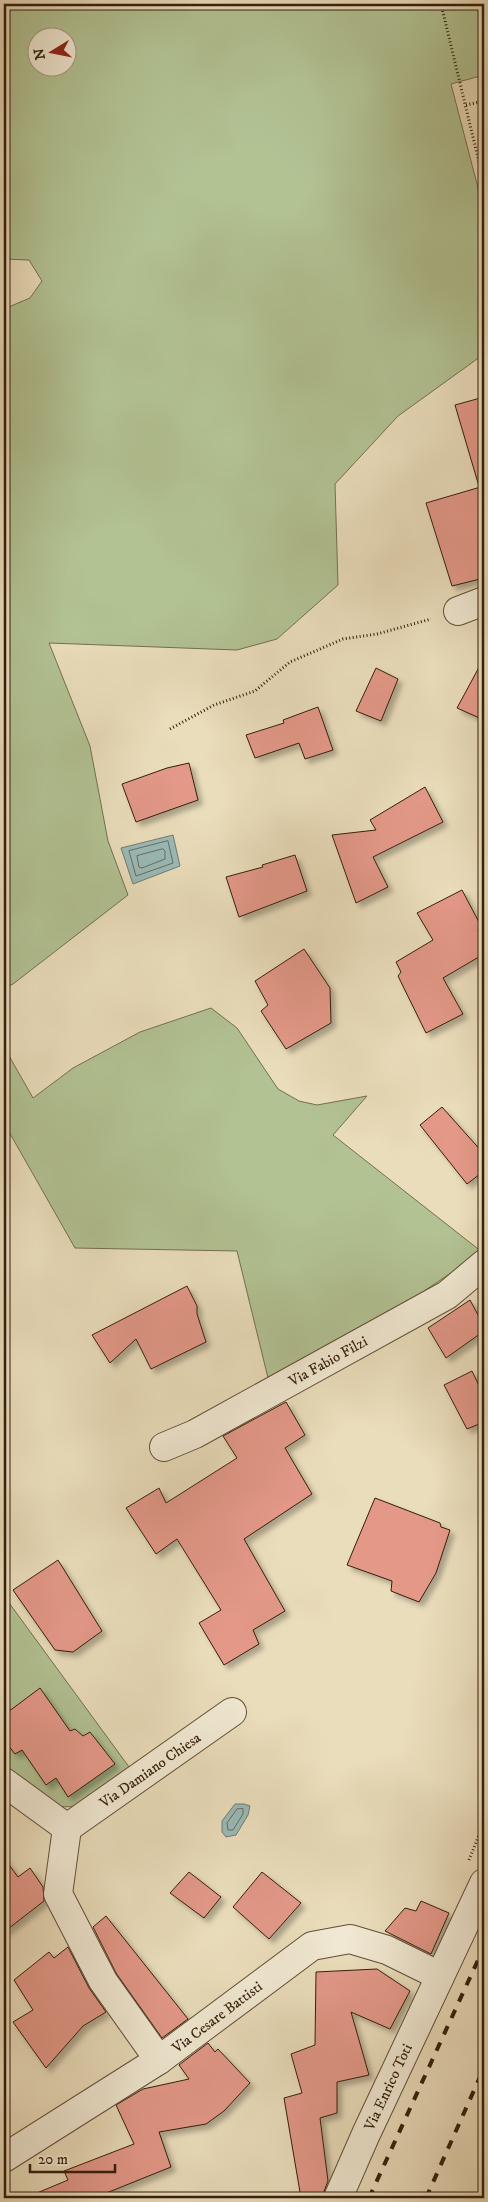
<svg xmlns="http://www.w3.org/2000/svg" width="488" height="2202" font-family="'IM FELL DW Pica',serif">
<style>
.green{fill:#b2c293;stroke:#737050;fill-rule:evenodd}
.water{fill:#9abab8;stroke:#717c73}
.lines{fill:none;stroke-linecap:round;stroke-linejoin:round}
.shore{stroke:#676c62;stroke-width:1}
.building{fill:#e39888;stroke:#341f0c;filter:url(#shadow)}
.minor-casing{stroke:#624e38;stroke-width:30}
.path{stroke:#341f0c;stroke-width:3;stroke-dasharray:1 2.5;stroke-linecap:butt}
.minor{stroke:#f1e9d3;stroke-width:28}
.rail{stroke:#341f0c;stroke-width:4;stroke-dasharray:9 9;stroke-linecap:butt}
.labels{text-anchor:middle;stroke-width:4;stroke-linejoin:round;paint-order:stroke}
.street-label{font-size:15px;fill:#341f0c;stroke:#f1e9d3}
</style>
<defs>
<filter id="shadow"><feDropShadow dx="4.5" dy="4.5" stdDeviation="2.5" flood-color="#0004"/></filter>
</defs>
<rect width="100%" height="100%" fill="#eaddbb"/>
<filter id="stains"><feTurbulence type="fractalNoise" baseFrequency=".004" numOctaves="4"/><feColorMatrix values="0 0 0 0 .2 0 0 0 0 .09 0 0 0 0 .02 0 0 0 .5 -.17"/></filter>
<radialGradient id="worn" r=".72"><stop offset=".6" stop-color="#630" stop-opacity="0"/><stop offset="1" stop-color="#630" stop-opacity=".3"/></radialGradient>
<g class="green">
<path d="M 4,4 L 484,4 L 484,75 L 451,84 L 484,211 L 484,354 L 398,416 L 335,484 L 338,585 L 277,639 L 237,650 L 49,643 L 90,746 L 108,841 L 128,895 L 13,984 L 4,988 L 4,309 L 30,298 L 42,281 L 29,260 L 4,259 ZM 38,38 L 68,38 L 68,68 L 38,68 Z"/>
<path d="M 211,1008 L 237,1028 L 278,1089 L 299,1101 L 317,1105 L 367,1096 L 333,1135 L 482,1252 L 390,1314 L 268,1378 L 237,1251 L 75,1248 L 4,1123 L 4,1047 L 33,1098 L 73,1068 L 140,1032 Z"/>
<path d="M 4,1596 L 132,1771 C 109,1787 78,1819 48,1802 C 33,1794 18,1780 4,1770 Z"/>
</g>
<g class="water">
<path d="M 173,835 L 180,866 L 133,884 L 121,848 Z"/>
<path d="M 235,1804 L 244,1804 L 250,1806 L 248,1815 L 236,1835 L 226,1837 L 222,1832 L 222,1821 Z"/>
</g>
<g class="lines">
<g class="shore">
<path d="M 168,841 L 173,863 L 136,876 L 129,851 Z"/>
<path d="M 163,849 L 165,851 L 165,859 L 142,868 L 139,867 L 137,856 Z"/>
<path d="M 243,1809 L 243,1814 L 233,1830 L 228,1830 L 227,1823 L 237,1809 Z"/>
</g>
</g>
<g class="building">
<path d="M 484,397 L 484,482 L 478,483 L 455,405 Z"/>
<path d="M 484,486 L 484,578 L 452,586 L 426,503 Z"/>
<path d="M 484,658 L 484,720 L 457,708 Z"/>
<path d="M 376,668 L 398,679 L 381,721 L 356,711 Z"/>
<path d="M 318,707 L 333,750 L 305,759 L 299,743 L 255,758 L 246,735 L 284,723 L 283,720 Z"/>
<path d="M 189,763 L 198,800 L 136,822 L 122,784 L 167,768 Z"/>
<path d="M 425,787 L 443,822 L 373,857 L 388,887 L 356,903 L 332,835 L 376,830 L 370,820 Z"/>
<path d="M 295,855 L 307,891 L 239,917 L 226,877 L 263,867 L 262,865 Z"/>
<path d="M 462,890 L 481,926 L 478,930 L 484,943 L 484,954 L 443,978 L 463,1014 L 426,1033 L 398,976 L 401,972 L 396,962 L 433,940 L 417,913 Z"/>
<path d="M 304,949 L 330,988 L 331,1023 L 286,1049 L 261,1011 L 268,1005 L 255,981 Z"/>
<path d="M 442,1107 L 484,1154 L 484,1171 L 467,1184 L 420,1125 Z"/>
<path d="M 187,1286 L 197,1306 L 197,1314 L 206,1342 L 151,1369 L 136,1339 L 110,1363 L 92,1335 Z"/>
<path d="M 470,1300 L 484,1326 L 484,1331 L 446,1358 L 428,1328 Z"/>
<path d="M 472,1371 L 484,1396 L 484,1422 L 467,1429 L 444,1385 Z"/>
<path d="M 286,1402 L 305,1435 L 285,1448 L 312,1494 L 244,1539 L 285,1611 L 253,1630 L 259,1644 L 224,1665 L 199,1623 L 221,1610 L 177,1539 L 156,1554 L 126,1508 L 159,1488 L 166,1503 L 237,1458 L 223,1436 Z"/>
<path d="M 375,1498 L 440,1523 L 441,1527 L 450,1530 L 436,1573 L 419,1602 L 391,1591 L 392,1581 L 347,1565 Z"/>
<path d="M 58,1560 L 102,1631 L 73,1652 L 55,1650 L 13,1590 Z"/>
<path d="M 40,1688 L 70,1731 L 75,1729 L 83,1736 L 90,1732 L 115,1764 L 68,1797 L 56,1778 L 46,1785 L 22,1750 L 15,1754 L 4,1740 L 4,1715 Z"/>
<path d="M 4,1858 L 18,1877 L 30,1868 L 43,1887 L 44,1901 L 4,1932 Z"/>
<path d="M 189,1872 L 221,1897 L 204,1918 L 170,1893 Z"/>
<path d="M 262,1872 L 301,1903 L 269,1939 L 233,1907 Z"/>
<path d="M 421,1901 L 449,1913 L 431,1954 L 385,1931 L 405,1908 L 416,1911 Z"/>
<path d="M 106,1916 L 188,2019 L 162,2038 L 116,1973 L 93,1927 Z"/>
<path d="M 68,1947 L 89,1988 L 106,2012 L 83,2026 L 46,2068 L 13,2022 L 33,2010 L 14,1980 L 49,1952 L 54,1958 Z"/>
<path d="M 377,1969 L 410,1991 L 390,2029 L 351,2012 L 369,2075 L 337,2082 L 337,2113 L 320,2118 L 328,2181 L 323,2194 L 301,2198 L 284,2098 L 302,2093 L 291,2054 L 315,2045 L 316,1972 Z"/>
<path d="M 208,2043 L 215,2052 L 218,2049 L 250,2083 L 224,2111 L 206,2124 L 159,2132 L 171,2167 L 94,2198 L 25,2198 L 68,2180 L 64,2171 L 134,2144 L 116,2105 L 143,2089 L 189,2079 L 179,2065 Z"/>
</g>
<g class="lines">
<defs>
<g id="minor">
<path d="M 458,611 L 484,601"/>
<path d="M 164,1447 L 195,1434 L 447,1295 L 484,1264"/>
<path d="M 4,1782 L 67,1828 L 58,1894 L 103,1981 L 159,2060"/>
<path d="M 67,1828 L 232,1712"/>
<path d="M 4,2158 L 159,2060 L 312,1946 L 350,1939 L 387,1950 L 440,1976"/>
<path d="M 338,2198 L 366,2134 L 484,1883"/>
</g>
</defs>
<use href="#minor" class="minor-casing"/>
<g class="path">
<path d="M 441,4 L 484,183"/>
<path d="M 466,105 L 484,101"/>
<path d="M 170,729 L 214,705 L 255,691 L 290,662 L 343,639 L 377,634 L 431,619"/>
<path d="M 469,1860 L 484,1823"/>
</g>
<use href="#minor" class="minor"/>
<g class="rail">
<path d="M 369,2198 L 484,1947"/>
<path d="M 426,2198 L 484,2068"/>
</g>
</g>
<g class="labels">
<g class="street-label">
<text transform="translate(328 1361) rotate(-29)" y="5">Via Fabio Filzi</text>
<text transform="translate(150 1770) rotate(-35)" y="5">Via Damiano Chiesa</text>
<text transform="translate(217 2017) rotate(-37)" y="5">Via Cesare Battisti</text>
<text transform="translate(388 2087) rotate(-65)" y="5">Via Enrico Toti</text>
</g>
</g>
<rect width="488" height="2202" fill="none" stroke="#eaddbb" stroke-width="20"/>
<rect x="5" y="5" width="478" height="2192" fill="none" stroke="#341f0c" stroke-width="2.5"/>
<rect x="10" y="10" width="468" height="2182" fill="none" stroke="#341f0c"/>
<g transform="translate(52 52) rotate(260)"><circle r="24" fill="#f1e9d3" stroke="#a59883"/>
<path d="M0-4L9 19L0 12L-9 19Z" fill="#8f2418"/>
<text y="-8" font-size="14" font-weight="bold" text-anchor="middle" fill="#341f0c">N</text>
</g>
<path d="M30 2164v8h85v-8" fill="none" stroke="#341f0c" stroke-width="2.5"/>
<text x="38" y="2164" font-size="15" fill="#341f0c" stroke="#f1e9d3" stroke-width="4" paint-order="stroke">20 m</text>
<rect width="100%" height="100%" filter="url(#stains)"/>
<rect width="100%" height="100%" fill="url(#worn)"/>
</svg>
